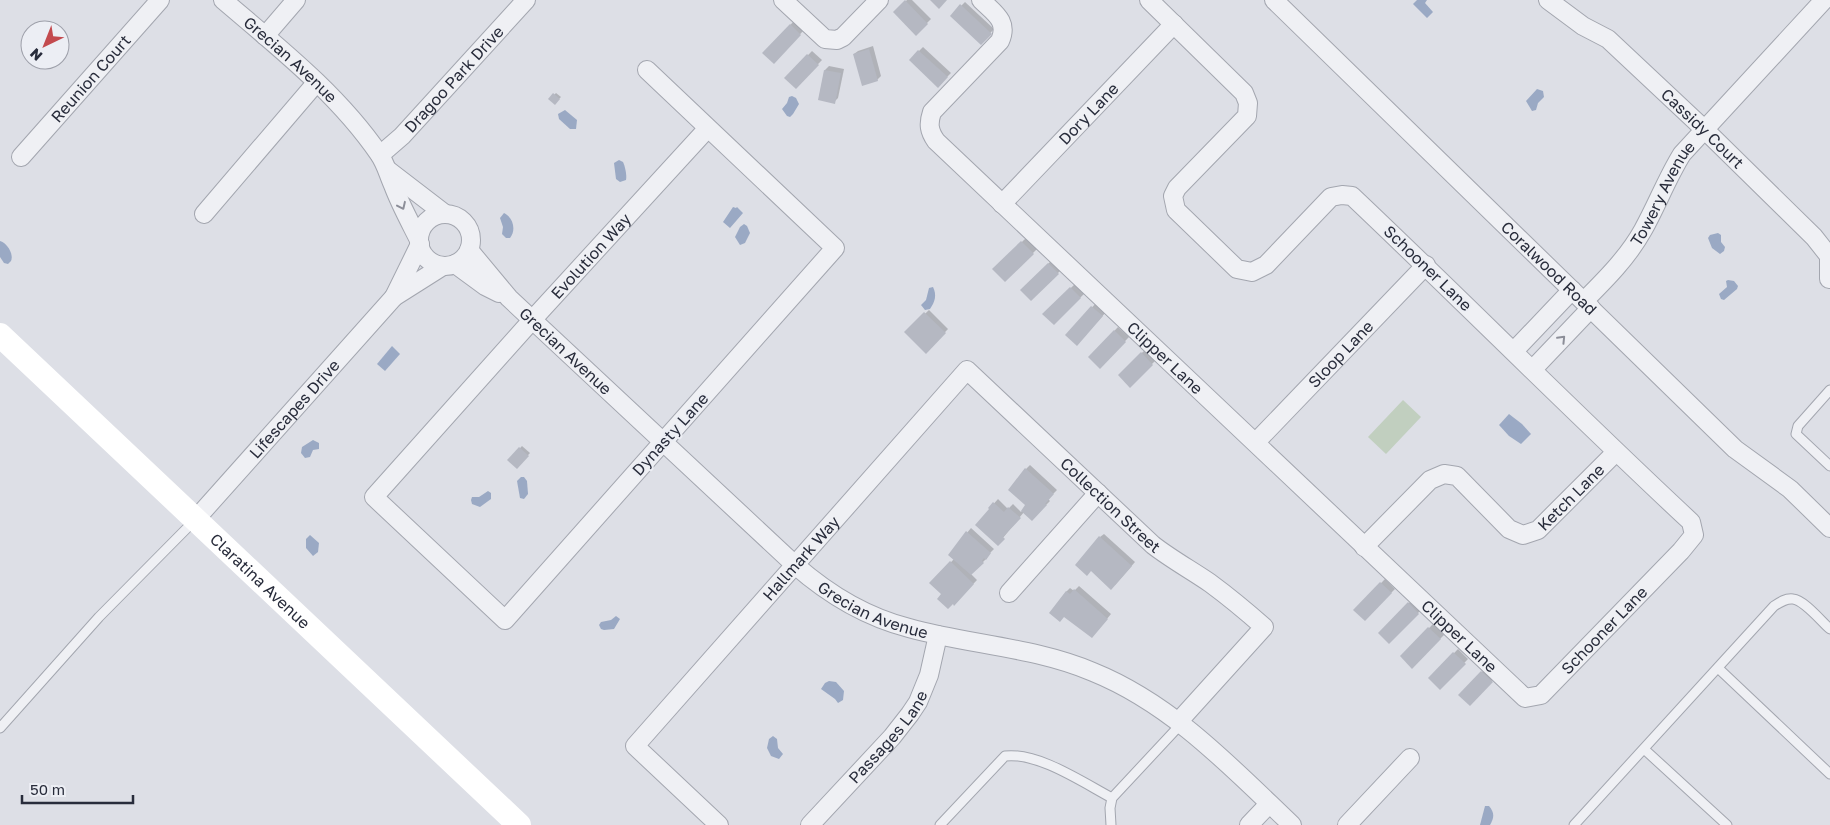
<svg xmlns="http://www.w3.org/2000/svg" width="1830" height="825" font-family="'Golos Text',sans-serif">
<style>
.green{fill:#c1cfbf}
.water{fill:#9aa9c4}
.shadow{fill:#0003}
.building{fill:#b5b8c2}
.lines{fill:none;stroke-linecap:round;stroke-linejoin:round}
.service-casing{stroke:#a3a6af;stroke-width:11}
.minor-casing{stroke:#a3a6af;stroke-width:20}
.service{stroke:#eff0f4;stroke-width:9}
.minor{stroke:#eff0f4;stroke-width:18}
.secondary{stroke:#fff;stroke-width:24}
.oneway{stroke:#8c8e98}
.labels{text-anchor:middle;stroke-width:4;stroke-linejoin:round;paint-order:stroke}
.street-label{font-size:16px;fill:#282c3b;stroke:#eceef4}
</style>
<rect width="100%" height="100%" fill="#dddfe6"/>
<path class="green" d="M 1403,400 L 1421,417 L 1386,454 L 1368,437 Z"/>
<g class="water">
<path d="M 1417,0 L 1427,0 L 1425,3 L 1433,12 L 1427,18 L 1413,4 Z"/>
<path d="M 1537,89 L 1543,91 L 1544,97 L 1538,103 L 1536,110 L 1532,111 L 1526,101 Z"/>
<path d="M 792,96 L 796,98 L 799,104 L 793,114 L 790,117 L 787,116 L 782,109 L 787,103 L 789,97 Z"/>
<path d="M 565,110 L 577,120 L 576,129 L 570,129 L 559,119 L 558,114 Z"/>
<path d="M 619,160 L 623,162 C 625,166 627,175 626,180 L 620,182 L 616,179 L 614,163 Z"/>
<path d="M 733,207 L 736,208 L 737,207 L 743,213 L 730,228 L 723,222 Z"/>
<path d="M 504,213 C 514,218 516,231 510,238 L 506,238 L 502,234 L 503,227 L 500,218 Z"/>
<path d="M 744,224 L 747,226 L 750,233 L 745,243 L 740,245 L 735,237 L 740,227 Z"/>
<path d="M 1718,233 L 1721,235 L 1721,242 L 1725,247 L 1724,251 L 1720,254 L 1712,248 L 1708,238 L 1710,235 Z"/>
<path d="M 0,241 C 7,243 14,254 11,261 L 8,264 L 4,263 L 0,257 Z"/>
<path d="M 1728,280 L 1734,281 L 1738,286 L 1737,289 L 1724,300 L 1721,299 L 1719,294 L 1727,287 L 1726,281 Z"/>
<path d="M 933,287 C 937,295 935,302 930,309 L 925,310 L 921,305 L 926,300 L 929,288 Z"/>
<path d="M 392,346 L 400,354 L 385,371 L 377,364 Z"/>
<path d="M 1509,414 L 1522,424 L 1531,434 L 1521,444 L 1509,436 L 1499,425 Z"/>
<path d="M 313,440 L 319,443 L 319,449 L 313,450 L 310,457 L 305,458 L 301,453 L 302,447 Z"/>
<path d="M 521,477 L 524,477 L 527,481 L 528,494 L 524,499 L 520,498 L 517,481 Z"/>
<path d="M 488,491 L 491,493 L 491,499 L 480,507 L 472,504 L 471,500 L 472,497 L 479,497 Z"/>
<path d="M 310,535 L 319,543 L 318,552 L 313,556 L 306,548 L 306,539 Z"/>
<path d="M 616,616 L 620,619 L 614,629 L 604,630 L 601,629 L 599,625 L 601,622 L 611,620 Z"/>
<path d="M 829,681 L 836,682 L 844,691 L 843,700 L 838,703 L 835,699 L 821,689 L 825,683 Z"/>
<path d="M 773,736 L 777,739 L 778,748 L 783,754 L 779,759 L 771,756 L 767,748 L 769,739 Z"/>
<path d="M 1485,806 L 1489,806 C 1495,813 1494,818 1490,825 L 1480,825 Z"/>
</g>
<g class="shadow">
<path d="M 907,0 L 912,0 L 931,19 L 916,34 L 895,12 Z"/>
<path d="M 965,2 L 994,29 L 981,43 L 952,15 Z"/>
<path d="M 794,21 L 804,30 L 774,62 L 764,53 Z"/>
<path d="M 873,46 L 881,76 L 877,80 L 854,54 L 858,51 Z"/>
<path d="M 923,47 L 951,73 L 938,86 L 910,60 Z"/>
<path d="M 812,51 L 822,60 L 796,87 L 786,78 Z"/>
<path d="M 829,66 L 844,69 L 838,98 L 834,102 L 819,99 L 825,70 Z"/>
<path d="M 556,93 L 561,97 L 555,103 L 550,99 Z"/>
<path d="M 1026,238 L 1037,249 L 1005,281 L 994,269 Z"/>
<path d="M 1052,260 L 1062,269 L 1031,300 L 1022,290 Z"/>
<path d="M 1075,284 L 1084,294 L 1054,323 L 1044,314 Z"/>
<path d="M 1096,303 L 1106,312 L 1081,340 L 1067,335 Z"/>
<path d="M 929,310 L 948,329 L 926,352 L 906,332 Z"/>
<path d="M 1118,327 L 1129,337 L 1100,367 L 1090,357 Z"/>
<path d="M 1146,349 L 1156,360 L 1130,386 L 1119,375 Z"/>
<path d="M 522,446 L 530,453 L 517,467 L 509,460 Z"/>
<path d="M 1030,465 L 1057,490 L 1048,499 L 1050,501 L 1032,519 L 1024,512 L 998,544 L 990,508 L 998,499 L 1008,509 L 1013,504 L 1021,512 L 1027,505 L 1026,469 Z"/>
<path d="M 971,528 L 994,549 L 986,557 L 987,558 L 971,574 L 977,580 L 954,604 L 931,583 L 954,559 L 949,555 Z"/>
<path d="M 1104,534 L 1135,562 L 1115,585 L 1100,537 Z"/>
<path d="M 1385,579 L 1395,589 L 1365,619 L 1355,610 Z"/>
<path d="M 1079,586 L 1111,614 L 1096,632 L 1064,616 L 1066,592 L 1070,588 L 1074,591 Z"/>
<path d="M 1413,599 L 1422,609 L 1389,642 L 1380,633 Z"/>
<path d="M 1433,624 L 1444,635 L 1412,667 L 1402,656 Z"/>
<path d="M 1458,649 L 1468,659 L 1440,688 L 1430,678 Z"/>
<path d="M 1486,668 L 1495,677 L 1470,704 L 1460,695 Z"/>
</g>
<g class="building">
<path d="M 905,0 L 928,24 L 916,36 L 893,12 Z"/>
<path d="M 930,0 L 947,0 L 939,9 Z"/>
<path d="M 960,4 L 992,34 L 981,45 L 950,16 Z"/>
<path d="M 790,24 L 801,35 L 774,64 L 762,53 Z"/>
<path d="M 869,49 L 878,81 L 862,86 L 853,54 Z"/>
<path d="M 918,50 L 948,77 L 938,88 L 909,60 Z"/>
<path d="M 807,54 L 819,65 L 796,89 L 784,78 Z"/>
<path d="M 824,70 L 841,73 L 835,104 L 818,100 Z"/>
<path d="M 553,93 L 560,99 L 555,105 L 548,99 Z"/>
<path d="M 1021,241 L 1034,254 L 1005,282 L 992,269 Z"/>
<path d="M 1048,263 L 1059,274 L 1031,301 L 1020,290 Z"/>
<path d="M 1070,287 L 1081,298 L 1054,325 L 1042,314 Z"/>
<path d="M 1091,306 L 1103,316 L 1077,346 L 1065,335 Z"/>
<path d="M 924,312 L 946,333 L 926,354 L 904,332 Z"/>
<path d="M 1114,330 L 1126,342 L 1100,369 L 1088,357 Z"/>
<path d="M 1141,352 L 1153,365 L 1130,388 L 1118,375 Z"/>
<path d="M 519,447 L 529,456 L 517,469 L 507,460 Z"/>
<path d="M 1025,468 L 1054,494 L 1045,504 L 1047,505 L 1032,521 L 1021,511 L 1025,505 L 1008,490 Z"/>
<path d="M 993,502 L 1004,512 L 1008,507 L 1021,518 L 1003,537 L 1005,539 L 998,546 L 975,525 L 989,509 L 988,508 Z"/>
<path d="M 966,531 L 991,553 L 986,560 L 984,558 L 982,561 L 984,563 L 971,575 L 948,555 Z"/>
<path d="M 1099,536 L 1132,566 L 1111,590 L 1091,571 L 1087,576 L 1075,565 Z"/>
<path d="M 950,561 L 974,584 L 954,606 L 953,604 L 948,609 L 937,599 L 941,594 L 929,583 Z"/>
<path d="M 1380,582 L 1392,593 L 1365,621 L 1353,610 Z"/>
<path d="M 1074,589 L 1108,619 L 1092,638 L 1064,617 L 1060,622 L 1049,613 L 1066,591 L 1070,594 Z"/>
<path d="M 1408,602 L 1419,614 L 1389,644 L 1378,633 Z"/>
<path d="M 1428,627 L 1441,639 L 1412,669 L 1400,656 Z"/>
<path d="M 1453,652 L 1466,664 L 1440,690 L 1428,678 Z"/>
<path d="M 1481,671 L 1493,682 L 1470,706 L 1458,695 Z"/>
</g>
<g class="lines">
<defs>
<g id="service">
<path d="M 1830,390 L 1798,426 L 1796,434 L 1830,466"/>
<path d="M 1718,668 L 1830,774"/>
<path d="M 0,728 L 99,617 L 195,520"/>
<path d="M 1644,749 L 1727,825"/>
<path d="M 940,825 L 1005,756 C 1038,752 1082,782 1112,798"/>
<path d="M 1111,825 L 1110,808 L 1112,798 L 1181,724"/>
<path d="M 1574,825 L 1774,606 C 1780,602 1786,598 1793,599 C 1804,600 1821,621 1830,629"/>
</g>
<g id="minor">
<path id="s1" d="M 223,0 C 278,47 338,94 379,154 C 386,164 388,174 393,185 C 400,204 410,222 419,240"/>
<path d="M 783,0 L 825,39 L 837,40 L 843,37 L 879,0"/>
<path id="s2" d="M 981,0 C 994,13 1009,21 1000,41 L 932,112 C 928,124 929,131 936,141 L 1525,698 L 1541,695 L 1681,551 L 1694,535 L 1691,522 C 1576,415 1466,304 1352,196 L 1342,195 L 1331,197 L 1266,265 L 1252,272 L 1237,269 L 1176,210 L 1173,196 L 1177,188 L 1247,116 L 1248,103 L 1244,93 L 1149,0"/>
<path id="s3" d="M 1274,0 L 1735,449 L 1790,489 L 1830,528"/>
<path id="s4" d="M 1548,0 L 1583,26 L 1608,39 L 1704,129 L 1814,237 L 1829,256 L 1829,279"/>
<path d="M 265,36 L 296,0"/>
<path id="s5" d="M 647,70 L 835,248 L 505,620 L 374,497 L 533,319 L 708,128"/>
<path id="s6" d="M 380,155 L 402,136 L 526,0"/>
<path id="s7" d="M 21,157 L 160,0"/>
<path d="M 389,171 L 445,214"/>
<path id="s8" d="M 1002,204 L 1174,24"/>
<path d="M 204,214 L 316,83"/>
<circle cx="445" cy="240" r="26"/>
<path id="s9" d="M 469,250 L 509,298 L 795,565 C 828,594 866,617 909,628 C 970,645 1034,647 1093,672 C 1172,704 1231,767 1292,825"/>
<path d="M 455,264 L 485,286 L 499,293"/>
<path d="M 394,297 L 420,244"/>
<path id="s10" d="M 1584,301 C 1606,279 1628,257 1643,230 C 1657,205 1667,178 1682,154 L 1824,0"/>
<path d="M 1514,351 L 1572,290"/>
<path d="M 1533,369 L 1591,308"/>
<path id="s11" d="M 1256,442 L 1426,265"/>
<path id="s12" d="M 195,520 L 394,297 L 443,266"/>
<path id="s13" d="M 1364,547 L 1430,480 L 1444,474 L 1457,476 L 1509,529 L 1523,535 L 1538,530 L 1616,452"/>
<path d="M 1009,593 L 1098,493"/>
<path id="s14" d="M 719,825 L 635,746 L 967,370 L 1153,545 C 1171,559 1191,570 1210,583 C 1229,597 1247,612 1264,627 L 1179,721"/>
<path id="s15" d="M 810,825 L 892,737 L 910,714 L 918,702 L 929,675 L 938,635"/>
<path d="M 1249,825 L 1269,804"/>
<path d="M 1347,825 L 1410,758"/>
</g>
</defs>
<use href="#service" class="service-casing"/>
<use href="#minor" class="minor-casing"/>
<use href="#service" class="service"/>
<use href="#minor" class="minor"/>
<path class="secondary" id="s16" d="M 0,335 L 519,825"/>
</g>
<defs><path id="oneway-chevron" d="M-2-3.5L2.5 0L-2 3.5" fill="none" stroke-width="1.6" stroke-linecap="round" stroke-linejoin="round" transform="scale(1.25)"/></defs>
<g class="oneway">
<use href="#oneway-chevron" transform="translate(402 206) rotate(65)"/>
<use href="#oneway-chevron" transform="translate(1562 339) rotate(-46)"/>
</g>
<g class="labels">
<g class="street-label">
<text dy="6" stroke="none"><textPath href="#s1" startOffset="90">Grecian Avenue</textPath></text>
<text dy="6" stroke="none"><textPath href="#s7" startOffset="105">Reunion Court</textPath></text>
<text dy="6" stroke="none"><textPath href="#s6" startOffset="106">Dragoo Park Drive</textPath></text>
<text dy="6" stroke="none"><textPath href="#s8" startOffset="125">Dory Lane</textPath></text>
<text dy="6" stroke="none"><textPath href="#s4" startOffset="202">Cassidy Court</textPath></text>
<text dy="6" stroke="none"><textPath href="#s10" startOffset="134">Towery Avenue</textPath></text>
<text dy="6" stroke="none"><textPath href="#s5" startOffset="1260">Evolution Way</textPath></text>
<text dy="6" stroke="none"><textPath href="#s3" startOffset="384">Coralwood Road</textPath></text>
<text transform="translate(1428 268) rotate(44)" y="6">Schooner Lane</text>
<text dy="6" stroke="none"><textPath href="#s9" startOffset="140">Grecian Avenue</textPath></text>
<text dy="6" stroke="none"><textPath href="#s11" startOffset="122">Sloop Lane</textPath></text>
<text dy="6" stroke="none"><textPath href="#s2" startOffset="494">Clipper Lane</textPath></text>
<text dy="6" stroke="none"><textPath href="#s12" startOffset="149">Lifescapes Drive</textPath></text>
<text transform="translate(670 434) rotate(-48)" y="6">Dynasty Lane</text>
<text dy="6" stroke="none"><textPath href="#s13" startOffset="274">Ketch Lane</textPath></text>
<text dy="6" stroke="none"><textPath href="#s14" startOffset="814">Collection Street</textPath></text>
<text dy="6" stroke="none"><textPath href="#s14" startOffset="366">Hallmark Way</textPath></text>
<text dy="6" stroke="none"><textPath href="#s16" startOffset="358">Claratina Avenue</textPath></text>
<text dy="6" stroke="none"><textPath href="#s9" startOffset="545">Grecian Avenue</textPath></text>
<text dy="6" stroke="none"><textPath href="#s2" startOffset="1096">Schooner Lane</textPath></text>
<text dy="6" stroke="none"><textPath href="#s2" startOffset="899">Clipper Lane</textPath></text>
<text dy="6" stroke="none"><textPath href="#s15" startOffset="118">Passages Lane</textPath></text>
</g>
</g>
<g transform="translate(45 45) rotate(223)"><circle r="24" fill="#eceef4" stroke="#9ea0aa"/>
<path d="M0-4L9 19L0 12L-9 19Z" fill="#c34a4e"/>
<text y="-8" font-size="14" font-weight="bold" text-anchor="middle" fill="#282c3b">N</text>
</g>
<path d="M22 795v8h111v-8" fill="none" stroke="#282c3b" stroke-width="2.5"/>
<text x="30" y="795" font-size="15" fill="#282c3b" stroke="#eceef4" stroke-width="4" paint-order="stroke">50 m</text>
</svg>
